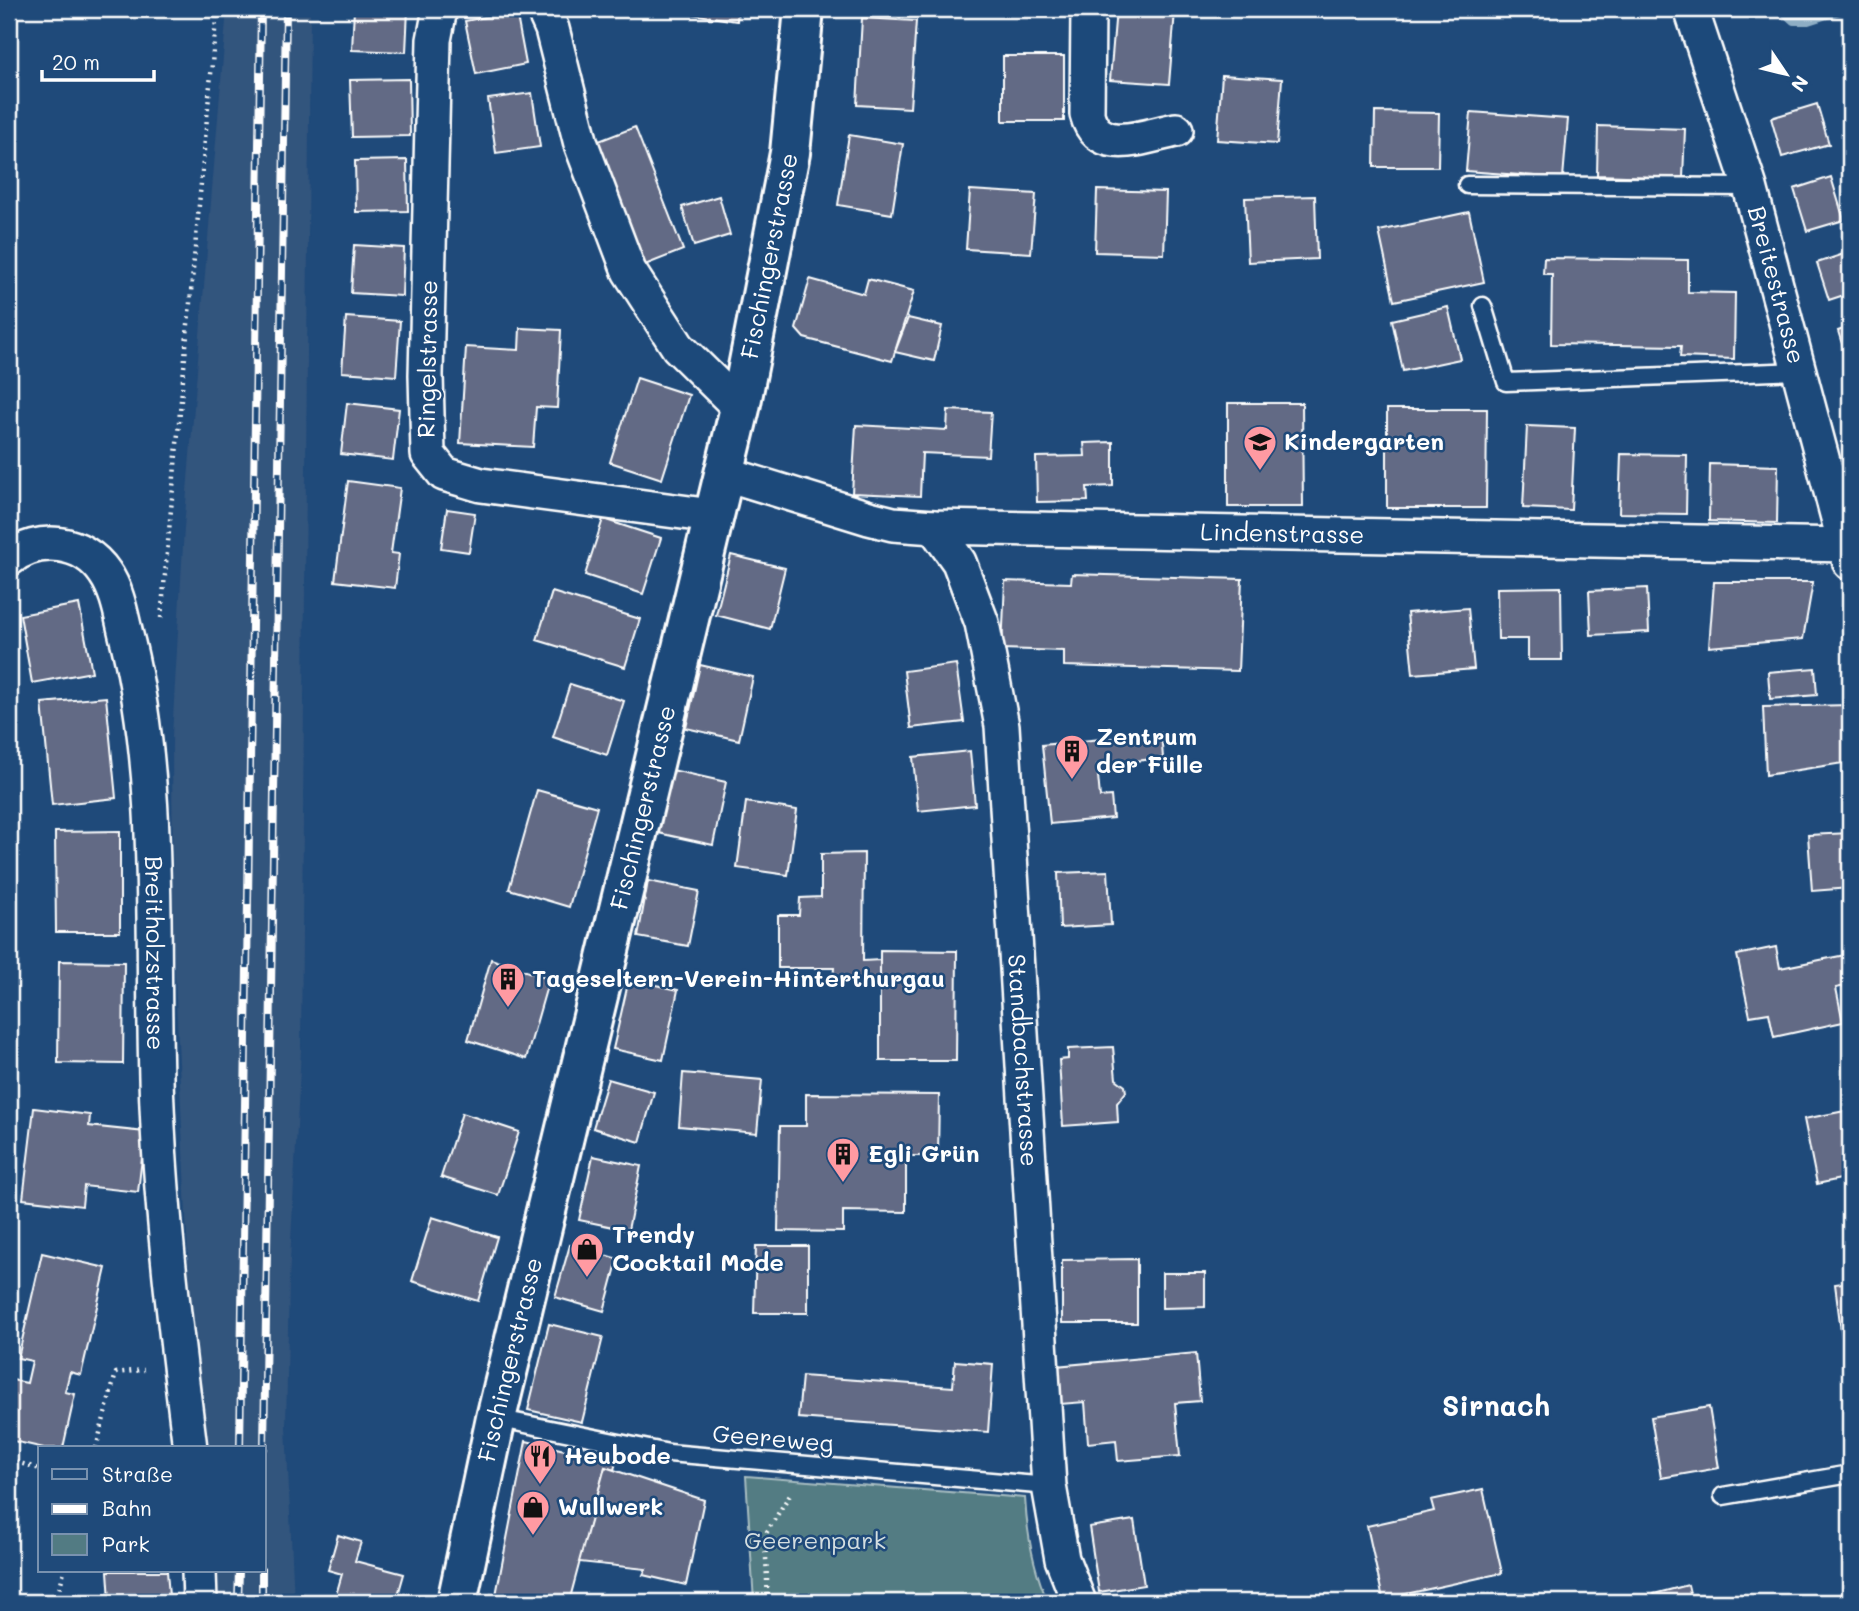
<svg xmlns="http://www.w3.org/2000/svg" width="1859" height="1611" font-family="Mali,sans-serif">
<style>
.built{fill:#33547d}
.green{fill:#527b83;stroke:#a8bdc1;stroke-width:2}
.lines{fill:none;stroke-linecap:round;stroke-linejoin:round}
.stream{stroke:#8eaec5;stroke-width:10}
.building{fill:#626b85;stroke:#fff;stroke-width:2}
.lane-casing{stroke:#fff;stroke-width:21}
.street-casing{stroke:#fff;stroke-width:38}
.secondary-casing{stroke:#fff;stroke-width:44}
.path{stroke:#fff;stroke-width:4.5;stroke-dasharray:2 5;stroke-linecap:butt}
.lane{stroke:#1f4a7a;stroke-width:16}
.street{stroke:#1f4a7a;stroke-width:33}
.secondary{stroke:#1f4a7a;stroke-width:38}
.rail-casing{stroke:#fff;stroke-width:8}
.rail{stroke:#1f4a7a;stroke-width:5;stroke-dasharray:16;stroke-linecap:butt}
.labels{text-anchor:middle;stroke-width:5;stroke-linejoin:round;paint-order:stroke}
.street-label{font-size:24px;fill:#fff;stroke:#1f4a7a}
.poi-label{font-size:24px;font-weight:bold;fill:#fff;stroke:#1f4a7a;text-anchor:start}
.park-label{font-size:24px;fill:#d4dee0;stroke:#1f4a7a}
.quarter-label{font-size:28px;font-weight:bold;fill:#fff;stroke:#1f4a7a}
</style>
<rect width="100%" height="100%" fill="#1f4a7a"/>
<filter id="ink" filterUnits="userSpaceOnUse"><feTurbulence type="fractalNoise" baseFrequency=".0143" numOctaves="2"/><feDisplacementMap in="SourceGraphic" scale="14" xChannelSelector="R" yChannelSelector="G"/><feConvolveMatrix kernelMatrix="1 2 1 2 8 2 1 2 1" color-interpolation-filters="sRGB"/></filter>
<g filter="url(#ink)">
<path class="built" d="M 227,9 L 310,9 L 301,1049 L 289,1280 L 286,1426 L 294,1602 L 216,1602 L 217,1571 L 264,1571 L 264,1448 L 209,1448 L 189,1280 L 173,932 L 172,736 L 184,528 Z"/>
<path class="green" d="M 746,1476 L 1025,1498 C 1027,1534 1033,1569 1048,1602 L 754,1602 Z"/>
<g class="lines">
<path class="stream" d="M 1782,9 L 1794,20 L 1808,20 L 1842,9"/>
</g>
<g class="building">
<path d="M 354,9 L 408,9 L 406,52 L 352,50 Z"/>
<path d="M 659,9 L 738,9 L 737,21 Z"/>
<path d="M 1116,9 L 1175,11 L 1169,84 L 1110,80 Z"/>
<path d="M 516,11 L 526,64 L 476,74 L 465,21 Z"/>
<path d="M 862,18 L 916,21 L 910,108 L 857,105 Z"/>
<rect x="1003" y="56" width="61" height="65"/>
<path d="M 1222,75 L 1282,79 L 1277,144 L 1217,140 Z"/>
<path d="M 409,79 L 410,136 L 352,137 L 350,80 Z"/>
<path d="M 532,93 L 540,147 L 496,153 L 488,99 Z"/>
<path d="M 1817,104 L 1829,144 L 1782,157 L 1771,118 Z"/>
<path d="M 1375,112 L 1439,113 L 1438,167 L 1374,167 Z"/>
<path d="M 1471,112 L 1568,119 L 1563,178 L 1466,171 Z"/>
<path d="M 1598,126 L 1685,129 L 1683,178 L 1597,175 Z"/>
<path d="M 635,127 L 683,250 L 640,267 L 591,144 Z"/>
<path d="M 849,135 L 903,144 L 892,214 L 838,205 Z"/>
<path d="M 407,160 L 408,211 L 356,212 L 355,161 Z"/>
<path d="M 1831,177 L 1844,220 L 1807,231 L 1794,189 Z"/>
<path d="M 970,190 L 1036,194 L 1031,253 L 966,249 Z"/>
<path d="M 1097,190 L 1166,192 L 1164,254 L 1095,252 Z"/>
<path d="M 719,196 L 730,235 L 694,246 L 682,207 Z"/>
<path d="M 1315,196 L 1317,259 L 1248,262 L 1245,198 Z"/>
<path d="M 1469,212 L 1484,282 L 1394,301 L 1379,231 Z"/>
<path d="M 354,245 L 404,248 L 402,296 L 351,293 Z"/>
<path d="M 1850,252 L 1850,293 L 1829,300 L 1817,263 Z"/>
<path d="M 1544,258 L 1688,260 L 1688,292 L 1735,293 L 1734,359 L 1680,357 L 1681,346 L 1551,344 L 1552,274 L 1543,274 Z"/>
<path d="M 810,279 L 864,294 L 868,279 L 914,291 L 892,361 L 804,338 L 796,329 Z"/>
<path d="M 1448,307 L 1460,359 L 1403,371 L 1392,320 Z"/>
<path d="M 346,317 L 400,321 L 396,376 L 342,372 Z"/>
<path d="M 908,318 L 942,326 L 934,361 L 895,352 Z"/>
<path d="M 1850,327 L 1850,370 L 1838,331 Z"/>
<path d="M 520,328 L 561,330 L 557,408 L 536,407 L 533,447 L 460,443 L 466,347 L 519,350 Z"/>
<path d="M 637,378 L 689,395 L 662,479 L 610,462 Z"/>
<path d="M 347,403 L 399,409 L 393,460 L 341,454 Z"/>
<path d="M 1228,403 L 1302,403 L 1303,507 L 1228,507 Z"/>
<path d="M 1387,409 L 1487,409 L 1486,508 L 1387,508 Z"/>
<path d="M 948,410 L 991,412 L 988,456 L 922,453 L 920,496 L 852,493 L 856,425 L 947,430 Z"/>
<path d="M 1527,426 L 1575,428 L 1571,510 L 1523,508 Z"/>
<path d="M 1113,442 L 1113,486 L 1087,487 L 1088,501 L 1037,502 L 1036,457 L 1085,456 L 1084,443 Z"/>
<path d="M 1621,454 L 1687,455 L 1686,514 L 1619,513 Z"/>
<path d="M 1710,464 L 1778,466 L 1777,523 L 1709,521 Z"/>
<path d="M 348,481 L 400,488 L 391,553 L 399,554 L 395,588 L 335,581 Z"/>
<path d="M 447,509 L 475,513 L 469,552 L 441,548 Z"/>
<path d="M 603,519 L 661,538 L 643,594 L 585,575 Z"/>
<path d="M 731,555 L 785,568 L 770,629 L 716,615 Z"/>
<path d="M 1072,574 L 1242,579 L 1238,671 L 1064,666 L 1064,651 L 1002,649 L 1005,581 L 1071,583 Z"/>
<path d="M 1714,582 L 1813,582 L 1803,639 L 1709,647 Z"/>
<path d="M 1561,587 L 1562,660 L 1528,660 L 1528,639 L 1498,639 L 1497,588 Z"/>
<path d="M 1647,588 L 1649,632 L 1591,635 L 1589,591 Z"/>
<path d="M 552,592 L 640,619 L 625,667 L 537,640 Z"/>
<path d="M 79,604 L 92,672 L 32,683 L 20,615 Z"/>
<path d="M 1468,608 L 1474,669 L 1413,674 L 1407,613 Z"/>
<path d="M 956,664 L 964,722 L 911,728 L 904,671 Z"/>
<path d="M 700,665 L 753,677 L 739,740 L 686,728 Z"/>
<path d="M 1815,668 L 1817,695 L 1770,699 L 1768,672 Z"/>
<path d="M 570,684 L 624,701 L 607,755 L 553,737 Z"/>
<path d="M 106,697 L 116,798 L 52,805 L 42,703 Z"/>
<path d="M 1850,705 L 1850,762 L 1766,775 L 1763,707 Z"/>
<path d="M 1161,733 L 1163,758 L 1097,765 L 1100,797 L 1111,796 L 1113,818 L 1050,824 L 1042,745 Z"/>
<path d="M 970,751 L 975,805 L 918,811 L 913,757 Z"/>
<path d="M 672,770 L 726,782 L 713,845 L 658,833 Z"/>
<path d="M 537,790 L 597,807 L 569,907 L 509,889 Z"/>
<path d="M 746,802 L 797,810 L 788,875 L 737,868 Z"/>
<path d="M 120,831 L 120,932 L 56,932 L 55,832 Z"/>
<path d="M 1850,833 L 1850,888 L 1812,891 L 1808,835 Z"/>
<path d="M 864,853 L 863,961 L 880,960 L 880,981 L 833,980 L 834,968 L 778,968 L 778,915 L 799,915 L 800,898 L 821,897 L 821,854 Z"/>
<path d="M 1108,871 L 1111,925 L 1060,928 L 1058,873 Z"/>
<path d="M 648,881 L 699,891 L 688,946 L 638,937 Z"/>
<path d="M 1776,947 L 1780,968 L 1850,954 L 1850,985 L 1836,988 L 1843,1022 L 1774,1037 L 1769,1013 L 1750,1016 L 1737,955 Z"/>
<path d="M 880,950 L 957,951 L 956,1061 L 880,1061 Z"/>
<path d="M 491,959 L 549,979 L 526,1059 L 468,1040 Z"/>
<path d="M 59,961 L 124,962 L 123,1064 L 58,1063 Z"/>
<path d="M 629,979 L 678,990 L 663,1060 L 613,1049 Z"/>
<path d="M 1113,1047 L 1116,1079 L 1125,1086 L 1126,1092 L 1117,1103 L 1118,1122 L 1063,1126 L 1059,1060 L 1068,1059 L 1068,1049 Z"/>
<path d="M 683,1073 L 762,1080 L 757,1133 L 679,1126 Z"/>
<path d="M 608,1079 L 654,1092 L 640,1142 L 593,1128 Z"/>
<path d="M 806,1094 L 939,1095 L 938,1156 L 906,1156 L 906,1212 L 843,1211 L 843,1232 L 778,1231 L 780,1126 L 806,1126 Z"/>
<path d="M 34,1108 L 90,1115 L 89,1126 L 145,1132 L 138,1192 L 84,1186 L 82,1206 L 23,1199 Z"/>
<path d="M 1850,1110 L 1850,1177 L 1817,1184 L 1804,1119 Z"/>
<path d="M 462,1113 L 519,1132 L 498,1195 L 441,1177 Z"/>
<path d="M 593,1156 L 641,1166 L 628,1230 L 579,1220 Z"/>
<path d="M 432,1217 L 497,1237 L 478,1301 L 412,1281 Z"/>
<path d="M 570,1245 L 618,1259 L 604,1311 L 555,1297 Z"/>
<path d="M 756,1246 L 808,1246 L 808,1313 L 754,1313 Z"/>
<path d="M 42,1253 L 106,1268 L 81,1375 L 70,1372 L 65,1392 L 75,1394 L 63,1448 L 44,1448 L 9,1440 L 9,1396 L 12,1380 L 27,1383 L 32,1361 L 18,1358 Z"/>
<path d="M 1137,1259 L 1137,1323 L 1062,1323 L 1062,1260 Z"/>
<path d="M 1162,1273 L 1205,1273 L 1205,1307 L 1162,1308 Z"/>
<path d="M 1850,1282 L 1850,1345 L 1843,1346 L 1835,1284 Z"/>
<path d="M 549,1324 L 603,1337 L 582,1422 L 528,1410 Z"/>
<path d="M 1196,1353 L 1200,1401 L 1175,1403 L 1180,1456 L 1118,1461 L 1116,1440 L 1088,1443 L 1085,1402 L 1060,1404 L 1056,1366 Z"/>
<path d="M 955,1361 L 993,1364 L 988,1432 L 798,1418 L 802,1376 L 953,1387 Z"/>
<path d="M 1709,1407 L 1719,1468 L 1661,1478 L 1651,1417 Z"/>
<path d="M 526,1441 L 616,1462 L 614,1470 L 605,1467 L 569,1602 L 489,1602 L 491,1594 L 496,1595 Z"/>
<path d="M 605,1467 L 704,1500 L 686,1585 L 643,1575 L 646,1569 L 579,1562 Z"/>
<path d="M 1483,1489 L 1502,1573 L 1383,1599 L 1367,1526 L 1434,1511 L 1431,1500 Z"/>
<path d="M 1134,1520 L 1144,1585 L 1099,1592 L 1089,1527 Z"/>
<path d="M 338,1535 L 361,1542 L 355,1561 L 404,1574 L 396,1602 L 334,1602 L 342,1574 L 328,1570 Z"/>
<path d="M 108,1571 L 167,1571 L 169,1596 L 110,1600 Z"/>
<path d="M 1688,1585 L 1692,1602 L 1657,1602 L 1654,1594 Z"/>
<path d="M 1850,1593 L 1850,1602 L 1807,1602 Z"/>
</g>
<g class="lines">
<defs>
<g id="lane">
<path d="M 1467,185 L 1750,187"/>
<path d="M 1483,306 L 1506,382 L 1799,371"/>
<path d="M 496,1418 L 669,1453 L 1049,1486"/>
<path d="M 1723,1496 L 1850,1474"/>
</g>
<g id="street">
<path d="M 440,9 L 434,40 L 426,375 L 428,454 L 444,474 L 481,485 L 712,516"/>
<path d="M 543,9 L 552,29 L 581,144 L 629,271 L 678,347 L 740,408"/>
<path d="M 1088,9 L 1087,114 C 1098,157 1144,136 1176,130"/>
<path id="s1" d="M 1691,9 L 1750,187 L 1850,563"/>
<path id="s2" d="M 723,473 L 869,518 L 893,524 L 934,527 L 1850,545"/>
<path id="s3" d="M 934,527 L 959,562 L 982,623 L 1002,726 L 1049,1486 L 1062,1559 L 1079,1602"/>
<path id="s4" d="M 9,559 C 38,535 83,540 105,573 C 119,593 122,621 128,643 C 164,794 150,952 157,1106 C 162,1221 176,1335 190,1448"/>
<path d="M 199,1571 L 200,1602"/>
</g>
<g id="secondary">
<path id="s5" d="M 457,1602 L 496,1418 L 740,408 L 790,153 L 804,9"/>
</g>
</defs>
<use href="#lane" class="lane-casing"/>
<use href="#street" class="street-casing"/>
<use href="#secondary" class="secondary-casing"/>
<g class="path">
<path d="M 161,618 L 217,9"/>
<path d="M 96,1448 L 116,1373 L 144,1370"/>
<path d="M 9,1460 L 40,1469"/>
<path d="M 56,1602 L 64,1571"/>
<path d="M 768,1602 L 765,1535 L 792,1491"/>
</g>
<use href="#lane" class="lane"/>
<use href="#street" class="street"/>
<use href="#secondary" class="secondary"/>
<defs>
<g id="rail">
<path d="M 240,1448 L 261,9"/>
<path d="M 264,1448 L 286,9"/>
<path d="M 238,1602 L 239,1571"/>
<path d="M 262,1602 L 262,1571"/>
</g>
</defs>
<use href="#rail" class="rail-casing"/>
<use href="#rail" class="rail"/>
</g>
</g>
<defs>
<symbol id="school-pin" viewBox="-11 -11 22 30"><path d="M0 17L-7.5 6A9.5 9.5 0 1 1 7.5 6Z" fill="#ff9aa2" stroke="#1f4a7a"/><path d="M0-5L7-2L0 1L-7-2ZM-4 1L0 2.5L4 1V4Q0 6-4 4Z" fill="#111"/></symbol>
<symbol id="building-pin" viewBox="-11 -11 22 30"><path d="M0 17L-7.5 6A9.5 9.5 0 1 1 7.5 6Z" fill="#ff9aa2" stroke="#1f4a7a"/><path d="M-4-6H4V6H1V3H-1V6H-4ZM-2.5-4.3h1.7v1.8h-1.7ZM.8-4.3h1.7v1.8H.8ZM-2.5-1h1.7V.8h-1.7ZM.8-1h1.7V.8H.8Z" fill="#111"/></symbol>
<symbol id="shop-pin" viewBox="-11 -11 22 30"><path d="M0 17L-7.5 6A9.5 9.5 0 1 1 7.5 6Z" fill="#ff9aa2" stroke="#1f4a7a"/><path d="M-5-2.5h2.3a2.7 3.5 0 0 1 5.4 0H5L5.5 6h-11ZM-1.5-2.5h3a1.5 2.3 0 0 0-3 0Z" fill="#111"/></symbol>
<symbol id="restaurant-pin" viewBox="-11 -11 22 30"><path d="M0 17L-7.5 6A9.5 9.5 0 1 1 7.5 6Z" fill="#ff9aa2" stroke="#1f4a7a"/><path d="M-5-6h1v4h1v-4h1v4h1v-4h1v5L-1.5 .5V6h-2V.5L-5-1ZM5-6V6H3V1.5H1.5Q1.5-4 5-6Z" fill="#111"/></symbol>
</defs>
<g fill-rule="evenodd">
<use href="#school-pin" x="1241" y="423" width="38" height="52"/>
<use href="#building-pin" x="1053" y="732" width="38" height="52"/>
<use href="#building-pin" x="489" y="960" width="38" height="52"/>
<use href="#building-pin" x="824" y="1135" width="38" height="52"/>
<use href="#shop-pin" x="568" y="1230" width="38" height="52"/>
<use href="#restaurant-pin" x="521" y="1437" width="38" height="52"/>
<use href="#shop-pin" x="514" y="1488" width="38" height="52"/>
</g>
<g class="labels">
<g class="street-label">
<text dy="8" stroke="none"><textPath href="#s5" startOffset="1382">Fischingerstrasse</textPath></text>
<text dy="8" stroke="none"><textPath href="#s1" startOffset="289">Breitestrasse</textPath></text>
<text transform="translate(428 359) rotate(-89)" y="8">Ringelstrasse</text>
<text dy="8" stroke="none"><textPath href="#s2" startOffset="567">Lindenstrasse</textPath></text>
<text dy="8" stroke="none"><textPath href="#s5" startOffset="816">Fischingerstrasse</textPath></text>
<text dy="8" stroke="none"><textPath href="#s4" startOffset="495">Breitholzstrasse</textPath></text>
<text dy="8" stroke="none"><textPath href="#s3" startOffset="548">Standbachstrasse</textPath></text>
<text dy="8" stroke="none"><textPath href="#s5" startOffset="248">Fischingerstrasse</textPath></text>
<text transform="translate(773 1439) rotate(5)" y="8">Geereweg</text>
</g>
<g class="poi-label">
<text x="1284" y="450">Kindergarten</text>
<text x="1096" y="745">Zentrum<tspan x="1096" dy="28">der Fülle</tspan></text>
<text x="532" y="987">Tageseltern-Verein-Hinterthurgau</text>
<text x="868" y="1162">Egli Grün</text>
<text x="612" y="1243">Trendy<tspan x="612" dy="28">Cocktail Mode</tspan></text>
<text x="564" y="1464">Heubode</text>
<text x="558" y="1515">Wullwerk</text>
</g>
<g class="park-label">
<text x="815" y="1549">Geerenpark</text>
</g>
<g class="quarter-label">
<text x="1496" y="1416">Sirnach</text>
</g>
</g>
<rect width="1859" height="1611" fill="none" stroke="#1f4a7a" stroke-width="35"/>
<rect x="18" y="18" width="1824" height="1576" fill="none" stroke="#fff" stroke-width="2.5" filter="url(#ink)"/>
<rect x="38" y="1446" width="228" height="126" fill="#1f4a7a" stroke="#7992af" stroke-width="2"/>
<rect x="52" y="1469" width="35" height="10" fill="#1f4a7a" stroke="#7992af" stroke-width="2"/>
<text x="102" y="1482" font-size="21" fill="#ffffff">Straße</text>
<rect x="52" y="1504" width="35" height="10" fill="#ffffff" stroke="#7992af" stroke-width="2"/>
<text x="102" y="1516" font-size="21" fill="#ffffff">Bahn</text>
<rect x="52" y="1534" width="35" height="21" fill="#527b83" stroke="#7992af" stroke-width="2"/>
<text x="102" y="1552" font-size="21" fill="#ffffff">Park</text>
<g transform="translate(1786 74) rotate(125)" stroke="#1f4a7a" stroke-width="5" paint-order="stroke">
<path d="M0-5L12 26L0 18L-12 26Z" fill="#ffffff"/>
<text y="-10" font-size="19" font-weight="bold" text-anchor="middle" fill="#ffffff">N</text>
</g>
<path d="M42 70v10h112v-10" fill="none" stroke="#ffffff" stroke-width="3.5"/>
<text x="52" y="70" font-size="21" fill="#ffffff" stroke="#1f4a7a" stroke-width="5" paint-order="stroke">20 m</text>
</svg>
